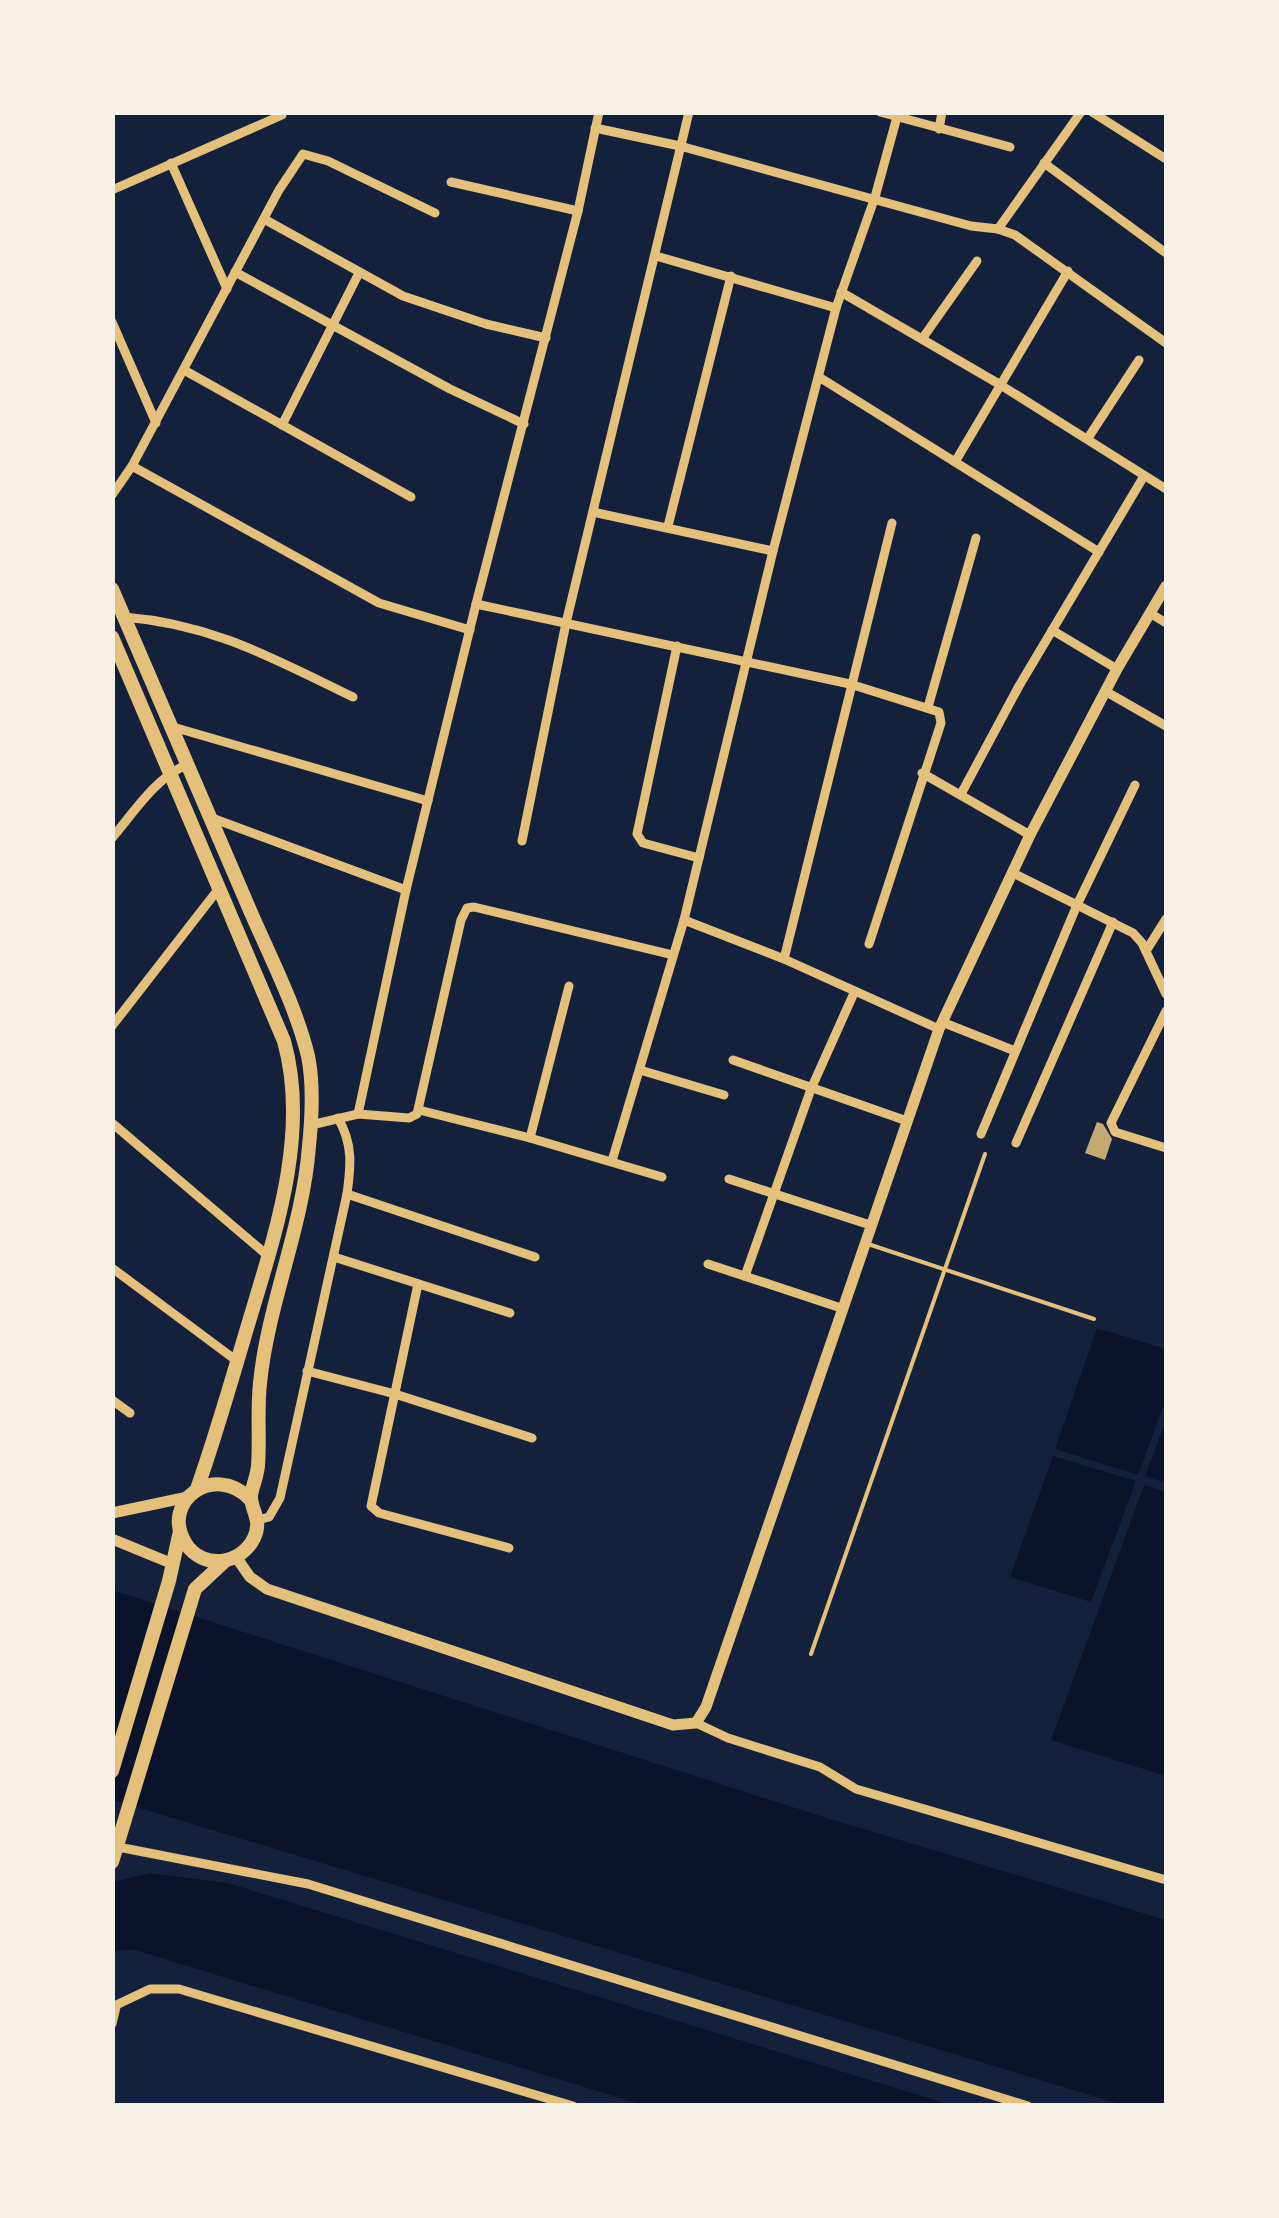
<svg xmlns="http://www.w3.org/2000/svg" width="1279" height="2218" font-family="'Asap Condensed',sans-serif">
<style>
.water{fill:#0b132b}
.building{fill:#c6a872}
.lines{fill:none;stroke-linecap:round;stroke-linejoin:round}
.service{stroke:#e5c07b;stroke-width:4}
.minor{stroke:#e5c07b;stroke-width:9}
.tertiary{stroke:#e5c07b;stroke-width:11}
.trunk{stroke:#e5c07b;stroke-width:14}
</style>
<rect width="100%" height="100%" fill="#14213d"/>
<g class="water">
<path d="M 1097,1328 L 1166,1349 L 1166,1399 L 1138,1475 L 1055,1449 Z"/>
<path d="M 1166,1420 L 1166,1483 L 1145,1476 Z"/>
<path d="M 1053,1456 L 1136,1481 L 1091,1602 L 1010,1577 Z"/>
<path d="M 1144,1485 L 1166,1492 L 1166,1776 L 1051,1740 Z"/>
<path d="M 112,1590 L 827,1818 L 1166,1920 L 1166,2105 L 1123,2105 L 113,1800 Z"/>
<path d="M 150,1873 L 228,1883 L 951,2105 L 643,2105 L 135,1950 L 113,1951 L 113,1882 Z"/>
</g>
<path class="building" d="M 1097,1122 L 1103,1124 L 1112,1139 L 1105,1160 L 1085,1153 Z"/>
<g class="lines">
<g class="service">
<path d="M 868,1244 L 1094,1319"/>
<path d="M 811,1654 L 985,1154"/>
</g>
<g class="minor">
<path d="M 880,112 L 1010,147"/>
<path d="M 1092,112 L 1166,159"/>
<path d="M 595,128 L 680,146 L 971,226 L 998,229 L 1015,235 L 1166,343"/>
<path d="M 939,129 L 942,112"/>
<path d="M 171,163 L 227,289"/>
<path d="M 1044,163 L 1166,253"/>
<path d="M 451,182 L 578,211"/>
<path d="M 112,190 L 282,115"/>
<path d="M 264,219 L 403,296 L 486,324 L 546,338"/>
<path d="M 998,229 L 1081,112"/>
<path d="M 656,256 L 836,308"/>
<path d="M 235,272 L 450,389 L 524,424"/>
<path d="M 841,292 L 999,384 L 1166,489"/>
<path d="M 112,322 L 156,423"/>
<path d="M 922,339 L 977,261"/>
<path d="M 184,370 L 411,497"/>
<path d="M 819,377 L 1099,552"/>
<path d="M 282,425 L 359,273"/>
<path d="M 1088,438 L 1139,360"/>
<path d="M 955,462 L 1068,271"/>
<path d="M 132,466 L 379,603 L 470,630"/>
<path d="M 112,495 L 132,466 L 279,190 L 303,154 L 328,161 L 435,213"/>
<path d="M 593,512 L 773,551"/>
<path d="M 668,526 L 731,276"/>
<path d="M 476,604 L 850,684 L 939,712 L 941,723 L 869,944"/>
<path d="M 1150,613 L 1166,623"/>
<path d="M 124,617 C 213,624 274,659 353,697"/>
<path d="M 1052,630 L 1117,669"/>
<path d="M 677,646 L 637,834 L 643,843 L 699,858"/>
<path d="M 1105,691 L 1166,726"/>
<path d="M 928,707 L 976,538"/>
<path d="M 173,727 L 428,801"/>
<path d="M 922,773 L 1030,835"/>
<path d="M 961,794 L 1019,686 L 1144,476"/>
<path d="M 212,818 L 406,890"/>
<path d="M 112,838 C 135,811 155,778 188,764"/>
<path d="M 522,841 L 566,623 L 689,112"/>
<path d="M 1013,873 L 1133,933 L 1142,943 L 1166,994"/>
<path d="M 684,920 L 784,959 L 939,1029"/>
<path d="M 1146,951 L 1166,919"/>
<path d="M 784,959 L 892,523"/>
<path d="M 1166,1011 L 1111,1123 L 1115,1132 L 1166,1148"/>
<path d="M 942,1022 L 1015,1051"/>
<path d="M 112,1026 L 220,887"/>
<path d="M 733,1060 L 907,1121"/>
<path d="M 640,1070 L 724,1095"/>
<path d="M 419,1110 L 530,1138 L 662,1177"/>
<path d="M 358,1114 L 406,890 L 476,604 L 578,211 L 599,112"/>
<path d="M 112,1123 L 267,1255"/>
<path d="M 311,1125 L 358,1114 L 409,1118 L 417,1114 L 461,920 L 467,908 L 474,907 L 673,955"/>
<path d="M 981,1134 L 1077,905 L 1135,785"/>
<path d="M 530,1138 L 569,986"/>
<path d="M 1016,1143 L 1113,922"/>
<path d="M 612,1161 L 684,920 L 773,551 L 836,308 L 875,197 L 897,117"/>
<path d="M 729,1179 L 870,1225"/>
<path d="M 347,1194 L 535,1257"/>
<path d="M 334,1257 L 510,1313"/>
<path d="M 708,1264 L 841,1308"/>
<path d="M 112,1268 L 237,1361"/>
<path d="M 745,1276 L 811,1089 L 854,993"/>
<path d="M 418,1284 L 371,1506 L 379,1513 L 509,1548"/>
<path d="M 307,1371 L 395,1394 L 532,1438"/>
<path d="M 112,1400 L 130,1413"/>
<path d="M 258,1520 L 269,1517 L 280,1498 L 347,1194 C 351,1165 353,1144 338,1118"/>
<path d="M 696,1723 L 728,1738 L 820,1767 L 856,1789 L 1166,1880"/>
<path d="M 113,1846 L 308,1884 L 1028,2106"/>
<path d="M 112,2007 L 150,1989 L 179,1989 L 573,2106"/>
<path d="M 112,2024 L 116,2007"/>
</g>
<g class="tertiary">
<path d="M 112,1513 L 188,1497"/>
<path d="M 112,1539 L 173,1564"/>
<path d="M 236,1557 L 250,1577 L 267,1589 L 673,1725 L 696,1723 L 706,1707 L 939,1029 L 1030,835 L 1117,669 L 1166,586"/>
</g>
<g class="trunk">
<path d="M 112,589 C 156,693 202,797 246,901 C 267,951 295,1003 308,1056 C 314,1085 312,1117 309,1146 C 303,1227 268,1303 260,1383 C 257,1410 260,1438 258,1466 C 257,1476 253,1485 251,1495 C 250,1510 263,1519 254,1538 C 241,1565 203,1570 186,1544 C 159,1502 214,1462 250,1499"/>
<path d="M 112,637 L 284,1041 C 311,1137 272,1243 245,1335 C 230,1386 215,1438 197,1489"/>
<path d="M 112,1771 L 169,1581 L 180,1531"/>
<path d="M 112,1862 L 195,1589 L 225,1561"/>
</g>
</g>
<rect width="1279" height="2218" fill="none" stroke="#f6f1e7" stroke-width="230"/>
</svg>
